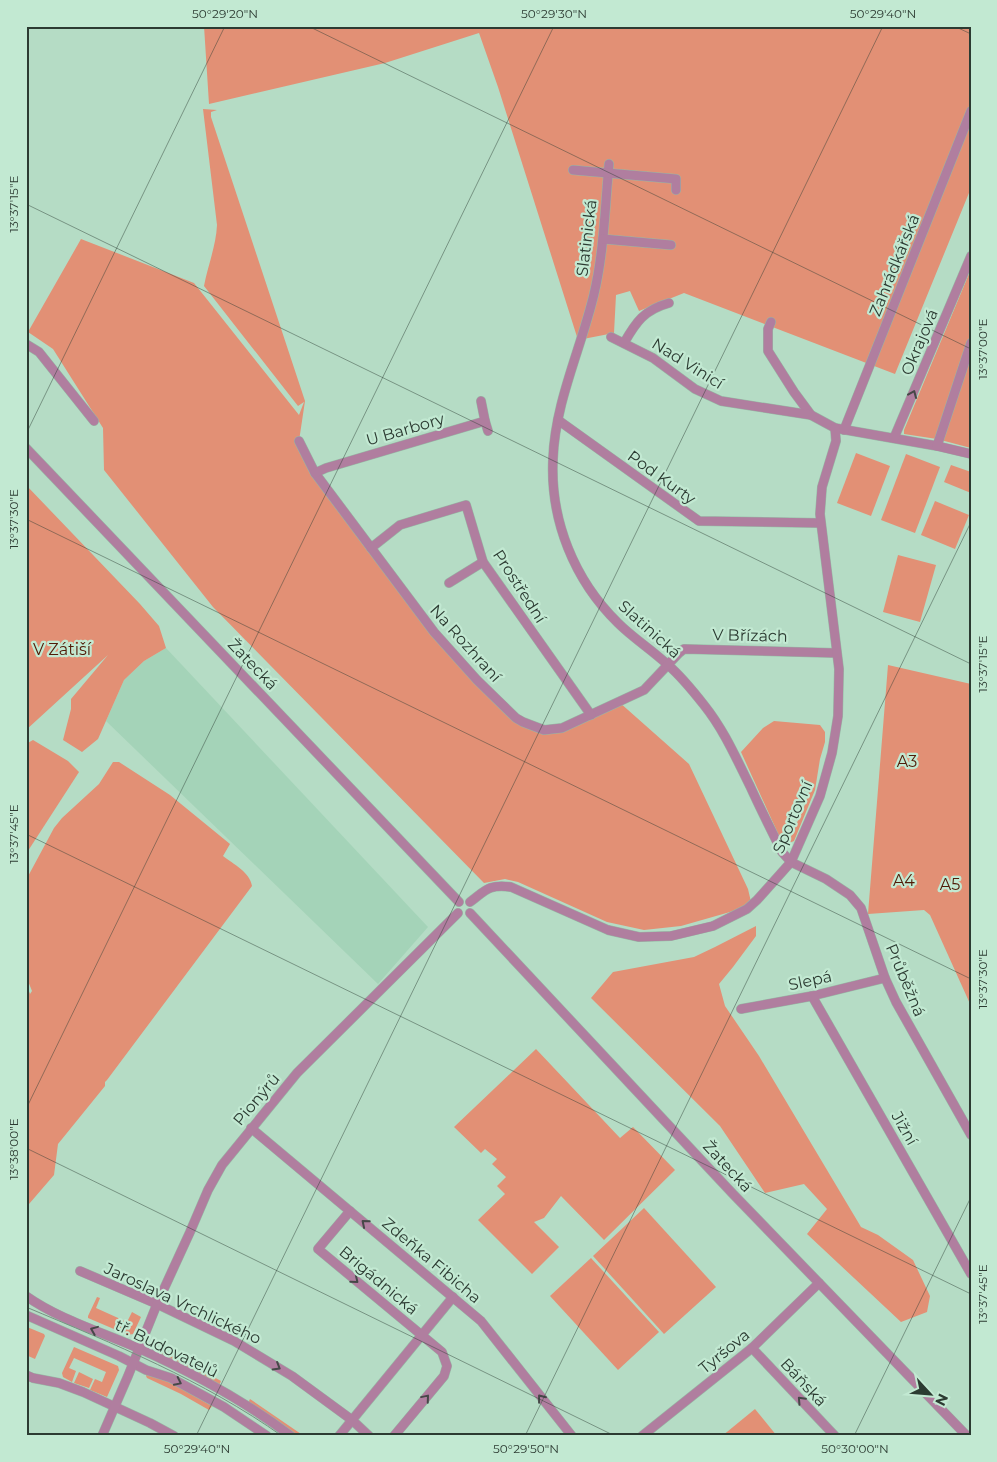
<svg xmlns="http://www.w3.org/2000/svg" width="997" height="1462" font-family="Montserrat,sans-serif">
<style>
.built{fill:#a4d3b8}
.green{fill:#e29075}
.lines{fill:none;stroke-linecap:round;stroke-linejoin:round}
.minor-casing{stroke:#97b9a5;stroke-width:10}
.minor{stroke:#b07e9f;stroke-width:9}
.tram{stroke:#769282;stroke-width:1}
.oneway{stroke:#464848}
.ticks{fill:none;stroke:#2c3b32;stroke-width:1;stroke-opacity:0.45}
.labels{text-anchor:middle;stroke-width:4.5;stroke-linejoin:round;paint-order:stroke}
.street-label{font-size:16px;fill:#2c3b32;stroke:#c2e9d2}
.park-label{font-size:16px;fill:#501b07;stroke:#c2e9d2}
.neatline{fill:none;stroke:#2c3b32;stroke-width:2}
.ticks-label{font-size:12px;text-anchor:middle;fill:#2c3b32}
</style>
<rect width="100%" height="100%" fill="#b5dcc5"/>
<path class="built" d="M 166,648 L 428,927 L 378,984 L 106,721 L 124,680 L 144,661 Z"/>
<g class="green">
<path d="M 204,26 L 971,26 L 971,188 L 895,374 L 684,293 L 639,311 L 630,291 L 616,295 L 614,333 L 578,340 L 498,87 L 479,33 L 385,63 L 209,104 Z"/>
<path d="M 203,109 L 217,110 L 211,112 L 211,117 L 305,401 L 299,441 L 315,473 L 434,632 L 516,718 L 541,729 L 565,727 L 619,702 L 689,764 L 748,889 L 751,902 L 737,910 L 681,926 L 644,930 L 607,922 L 518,882 L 505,879 L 484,883 L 213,607 L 104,470 L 103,428 L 53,349 L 28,332 L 81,239 L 194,283 L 299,415 L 304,402 L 298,406 L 204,286 C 208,265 216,246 217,225 Z"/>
<path d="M 971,269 L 971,448 L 937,439 L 904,434 L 904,430 Z"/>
<path d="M 856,453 L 890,466 L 871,516 L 837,503 Z"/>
<path d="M 906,454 L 940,467 L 915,533 L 881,520 Z"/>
<path d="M 951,465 L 971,472 L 971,493 L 944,482 Z"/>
<path d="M 26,485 L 140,604 L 159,626 L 166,648 L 144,661 L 124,680 L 98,739 L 82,752 L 63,740 L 71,709 L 71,699 L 108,655 L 26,730 Z"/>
<path d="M 935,501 L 969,515 L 955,549 L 921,535 Z"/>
<path d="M 898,555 L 936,565 L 920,622 L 883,612 Z"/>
<path d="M 888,665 L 971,684 L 971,1006 L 930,915 L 924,910 L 868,914 Z"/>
<path d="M 774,721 L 820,725 L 825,732 L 825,742 L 820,759 L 815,790 L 794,841 L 789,843 C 794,825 805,810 809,792 L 806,788 L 780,838 L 741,752 L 763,728 Z"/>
<path d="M 33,740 L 68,761 L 79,772 L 26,854 L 26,744 Z"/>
<path d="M 113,762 L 119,762 L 170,795 L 230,844 L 223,856 C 233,864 250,872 252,886 L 107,1080 L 105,1082 L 105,1086 L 58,1144 L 54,1175 L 29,1204 L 26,1203 L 26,983 L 30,994 L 32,991 L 26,976 L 26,880 L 54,828 L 62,818 L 99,784 Z"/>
<path d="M 756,926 L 756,936 L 733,967 L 719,984 L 725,1006 L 759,1056 L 861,1227 L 878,1235 L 913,1260 L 930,1296 L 927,1312 L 901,1322 L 807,1234 L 827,1209 L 804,1184 L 765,1193 L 720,1126 L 591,998 L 613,972 L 694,957 L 715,947 Z"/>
<path d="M 536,1049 L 620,1138 L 633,1127 L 675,1170 L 604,1240 L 561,1196 L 544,1218 L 534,1222 L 559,1247 L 532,1274 L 478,1220 L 505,1194 L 497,1186 L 506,1177 L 492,1164 L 497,1159 L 485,1149 L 481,1153 L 454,1127 Z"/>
<path d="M 644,1208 L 716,1287 L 664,1334 L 593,1256 Z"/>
<path d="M 591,1258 L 659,1332 L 618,1370 L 550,1296 Z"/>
<path d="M 97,1297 L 100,1298 L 96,1308 L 127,1322 L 132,1312 L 141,1317 L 133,1334 L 128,1335 L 88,1318 L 88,1316 Z"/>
<path d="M 27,1327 L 44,1334 L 45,1336 L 35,1359 L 26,1355 Z"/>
<path d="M 74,1347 L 118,1366 L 119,1370 L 107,1397 L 90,1390 L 95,1379 L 102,1382 L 106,1372 L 74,1358 L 69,1368 L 76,1371 L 72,1382 L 63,1377 L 62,1373 Z"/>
<path d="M 160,1350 L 186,1362 L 221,1381 L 219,1386 L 155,1353 Z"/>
<path d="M 79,1372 L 93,1379 L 89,1388 L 74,1383 Z"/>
<path d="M 147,1372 L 173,1384 L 212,1406 L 209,1410 L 181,1394 L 147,1378 L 146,1376 Z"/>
<path d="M 250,1399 L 304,1436 L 296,1436 L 248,1403 Z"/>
<path d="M 755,1409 L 777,1436 L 722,1436 Z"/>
</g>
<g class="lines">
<defs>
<g id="minor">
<path d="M 609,164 C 605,207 604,252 594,294 C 581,349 555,402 553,459 C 550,520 574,580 618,623 C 633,638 652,650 668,665 C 682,677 693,691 704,705 C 724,730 736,758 750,786 C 760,808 771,830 782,852 L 791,862 L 826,879 L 850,895 L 861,908 L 885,978 L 896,1002 L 971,1135"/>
<path d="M 573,170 L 676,179 L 676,190"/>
<path d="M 603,239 L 671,245"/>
<path d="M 771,322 L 768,329 L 768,351 L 794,392 L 811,415 L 835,428 L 937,446 L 971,454"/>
<path d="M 611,337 L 653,358 L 695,389 L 721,401 L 811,415"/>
<path d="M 624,343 C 636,322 644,310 669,303"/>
<path d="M 26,344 L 39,352 L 94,421"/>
<path d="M 558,420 L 699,521 L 820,523"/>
<path d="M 485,421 L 488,431"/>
<path d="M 844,430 L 971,111"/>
<path d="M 894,438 L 971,256"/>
<path d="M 299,441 L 315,473 L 434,632 L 477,680 L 516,718 L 523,722 L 544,730 L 562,728 L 644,690 L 679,653 L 684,649 L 836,653"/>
<path d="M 937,446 L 971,343"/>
<path d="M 26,448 L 459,902"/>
<path d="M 315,473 L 326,468 L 485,421 L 481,401"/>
<path d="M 371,548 L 400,525 L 466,505 L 483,562 L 591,715"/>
<path d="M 449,583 L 483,562"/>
<path d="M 470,902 C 486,890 489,884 511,887 L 608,930 L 639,937 L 671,936 L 713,926 L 747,909 L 757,900 L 791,862 L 820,796 L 832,753 L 838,716 L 839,669 L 820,514 L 822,487 L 836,441 L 835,428"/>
<path d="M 470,913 L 733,1194 L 967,1436"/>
<path d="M 812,996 L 971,1274"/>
<path d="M 741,1009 L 812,996 L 885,978"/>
<path d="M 251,1128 L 481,1321 L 572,1436"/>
<path d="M 350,1211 L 318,1249 L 442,1352 L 447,1366 L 444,1376 L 394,1436"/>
<path d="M 80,1271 L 157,1304 L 234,1341 L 292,1376 L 352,1420 L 369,1436"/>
<path d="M 26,1296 C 60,1320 102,1332 140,1349 C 191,1372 246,1402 291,1436"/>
<path d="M 26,1315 L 119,1356 L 146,1370 L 171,1378 L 224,1407 L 267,1436"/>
<path d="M 752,1348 L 835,1436"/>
<path d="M 26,1375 L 33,1378 L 59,1383 L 83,1392 L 150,1423 L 174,1436"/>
<path d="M 102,1436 L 128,1376 L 157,1304 L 190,1232 L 208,1190 L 222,1165 L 297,1073 L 458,913"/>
<path d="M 339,1436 L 453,1297"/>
<path d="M 642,1436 L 752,1348 L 819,1283"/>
</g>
</defs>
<use href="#minor" class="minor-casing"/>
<use href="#minor" class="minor"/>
<path class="tram" d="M 26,1307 C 114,1344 203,1380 282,1436"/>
</g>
<defs><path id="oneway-chevron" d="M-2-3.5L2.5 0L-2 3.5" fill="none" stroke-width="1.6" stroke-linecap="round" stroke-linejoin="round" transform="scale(1.25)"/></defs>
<g class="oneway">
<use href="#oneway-chevron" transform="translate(913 394) rotate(-67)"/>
<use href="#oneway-chevron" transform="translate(365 1223) rotate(-140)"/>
<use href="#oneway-chevron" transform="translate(355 1280) rotate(39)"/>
<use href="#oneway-chevron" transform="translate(94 1330) rotate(-158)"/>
<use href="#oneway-chevron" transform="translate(277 1367) rotate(31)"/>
<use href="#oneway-chevron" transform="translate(178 1382) rotate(26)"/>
<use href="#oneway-chevron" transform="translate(426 1398) rotate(-50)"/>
<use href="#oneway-chevron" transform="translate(541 1398) rotate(-128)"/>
<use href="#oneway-chevron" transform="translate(801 1400) rotate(-133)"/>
</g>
<path class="ticks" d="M 308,26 L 971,349M 954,26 L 971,34M 26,204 L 971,664M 26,434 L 225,26M 26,519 L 971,979M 26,834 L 971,1294M 26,1109 L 554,26M 26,1148 L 615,1436M 196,1436 L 883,26M 525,1436 L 971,522M 854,1436 L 971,1197"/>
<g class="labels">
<g class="street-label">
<text transform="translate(586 238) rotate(-83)" y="6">Slatinická</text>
<text transform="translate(894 265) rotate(-68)" y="6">Zahrádkářská</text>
<text transform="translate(919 342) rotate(-67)" y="6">Okrajová</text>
<text transform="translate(688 363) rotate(32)" y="6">Nad Vinicí</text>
<text transform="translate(405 429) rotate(-16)" y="6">U Barbory</text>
<text transform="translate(662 477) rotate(36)" y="6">Pod Kurty</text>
<text transform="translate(520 586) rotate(57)" y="6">Prostřední</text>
<text transform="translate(650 629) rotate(42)" y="6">Slatinická</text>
<text transform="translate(750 635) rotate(1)" y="6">V Břízách</text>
<text transform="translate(466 643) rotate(48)" y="6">Na Rozhraní</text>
<text transform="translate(253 664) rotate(46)" y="6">Žatecká</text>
<text transform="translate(792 817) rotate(-67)" y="6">Sportovní</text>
<text transform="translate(810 980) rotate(-12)" y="6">Slepá</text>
<text transform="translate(906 980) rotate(67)" y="6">Průběžná</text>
<text transform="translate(256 1099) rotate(-50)" y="6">Pionýrů</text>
<text transform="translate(905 1128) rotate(60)" y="6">Jižní</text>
<text transform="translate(728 1166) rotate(47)" y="6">Žatecká</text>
<text transform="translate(432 1260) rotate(40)" y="6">Zdeňka Fibicha</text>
<text transform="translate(379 1280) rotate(40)" y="6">Brigádnická</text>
<text transform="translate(183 1303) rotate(25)" y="6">Jaroslava Vrchlického</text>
<text transform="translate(167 1348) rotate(26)" y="6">tř. Budovatelů</text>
<text transform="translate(724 1351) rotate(-39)" y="6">Tyršova</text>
<text transform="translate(804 1382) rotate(47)" y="6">Báňská</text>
</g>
<g class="park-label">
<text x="62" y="655">V Zátiší</text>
<text x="907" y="767">A3</text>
<text x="904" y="886">A4</text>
<text x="950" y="890">A5</text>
</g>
</g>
<rect width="997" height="1462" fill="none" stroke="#c2e9d2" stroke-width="55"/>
<g transform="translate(930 1394) rotate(116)" stroke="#c2e9d2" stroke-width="4" paint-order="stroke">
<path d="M0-4L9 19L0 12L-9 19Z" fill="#2c3b32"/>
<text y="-8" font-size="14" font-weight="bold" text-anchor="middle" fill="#2c3b32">N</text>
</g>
<rect x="28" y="28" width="942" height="1406" class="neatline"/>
<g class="ticks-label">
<text x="225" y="18">50°29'20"N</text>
<text x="554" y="18">50°29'30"N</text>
<text x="883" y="18">50°29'40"N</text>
<text transform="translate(14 204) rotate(-90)" y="4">13°37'15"E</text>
<text transform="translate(983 349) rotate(-90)" y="4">13°37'00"E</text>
<text transform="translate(14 519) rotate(-90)" y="4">13°37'30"E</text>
<text transform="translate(983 664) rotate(-90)" y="4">13°37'15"E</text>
<text transform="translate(14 834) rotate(-90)" y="4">13°37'45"E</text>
<text transform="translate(983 979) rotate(-90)" y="4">13°37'30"E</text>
<text transform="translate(14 1149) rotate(-90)" y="4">13°38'00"E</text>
<text transform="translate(983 1294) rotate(-90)" y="4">13°37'45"E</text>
<text x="197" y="1453">50°29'40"N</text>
<text x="526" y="1453">50°29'50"N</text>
<text x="855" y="1453">50°30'00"N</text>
</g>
</svg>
